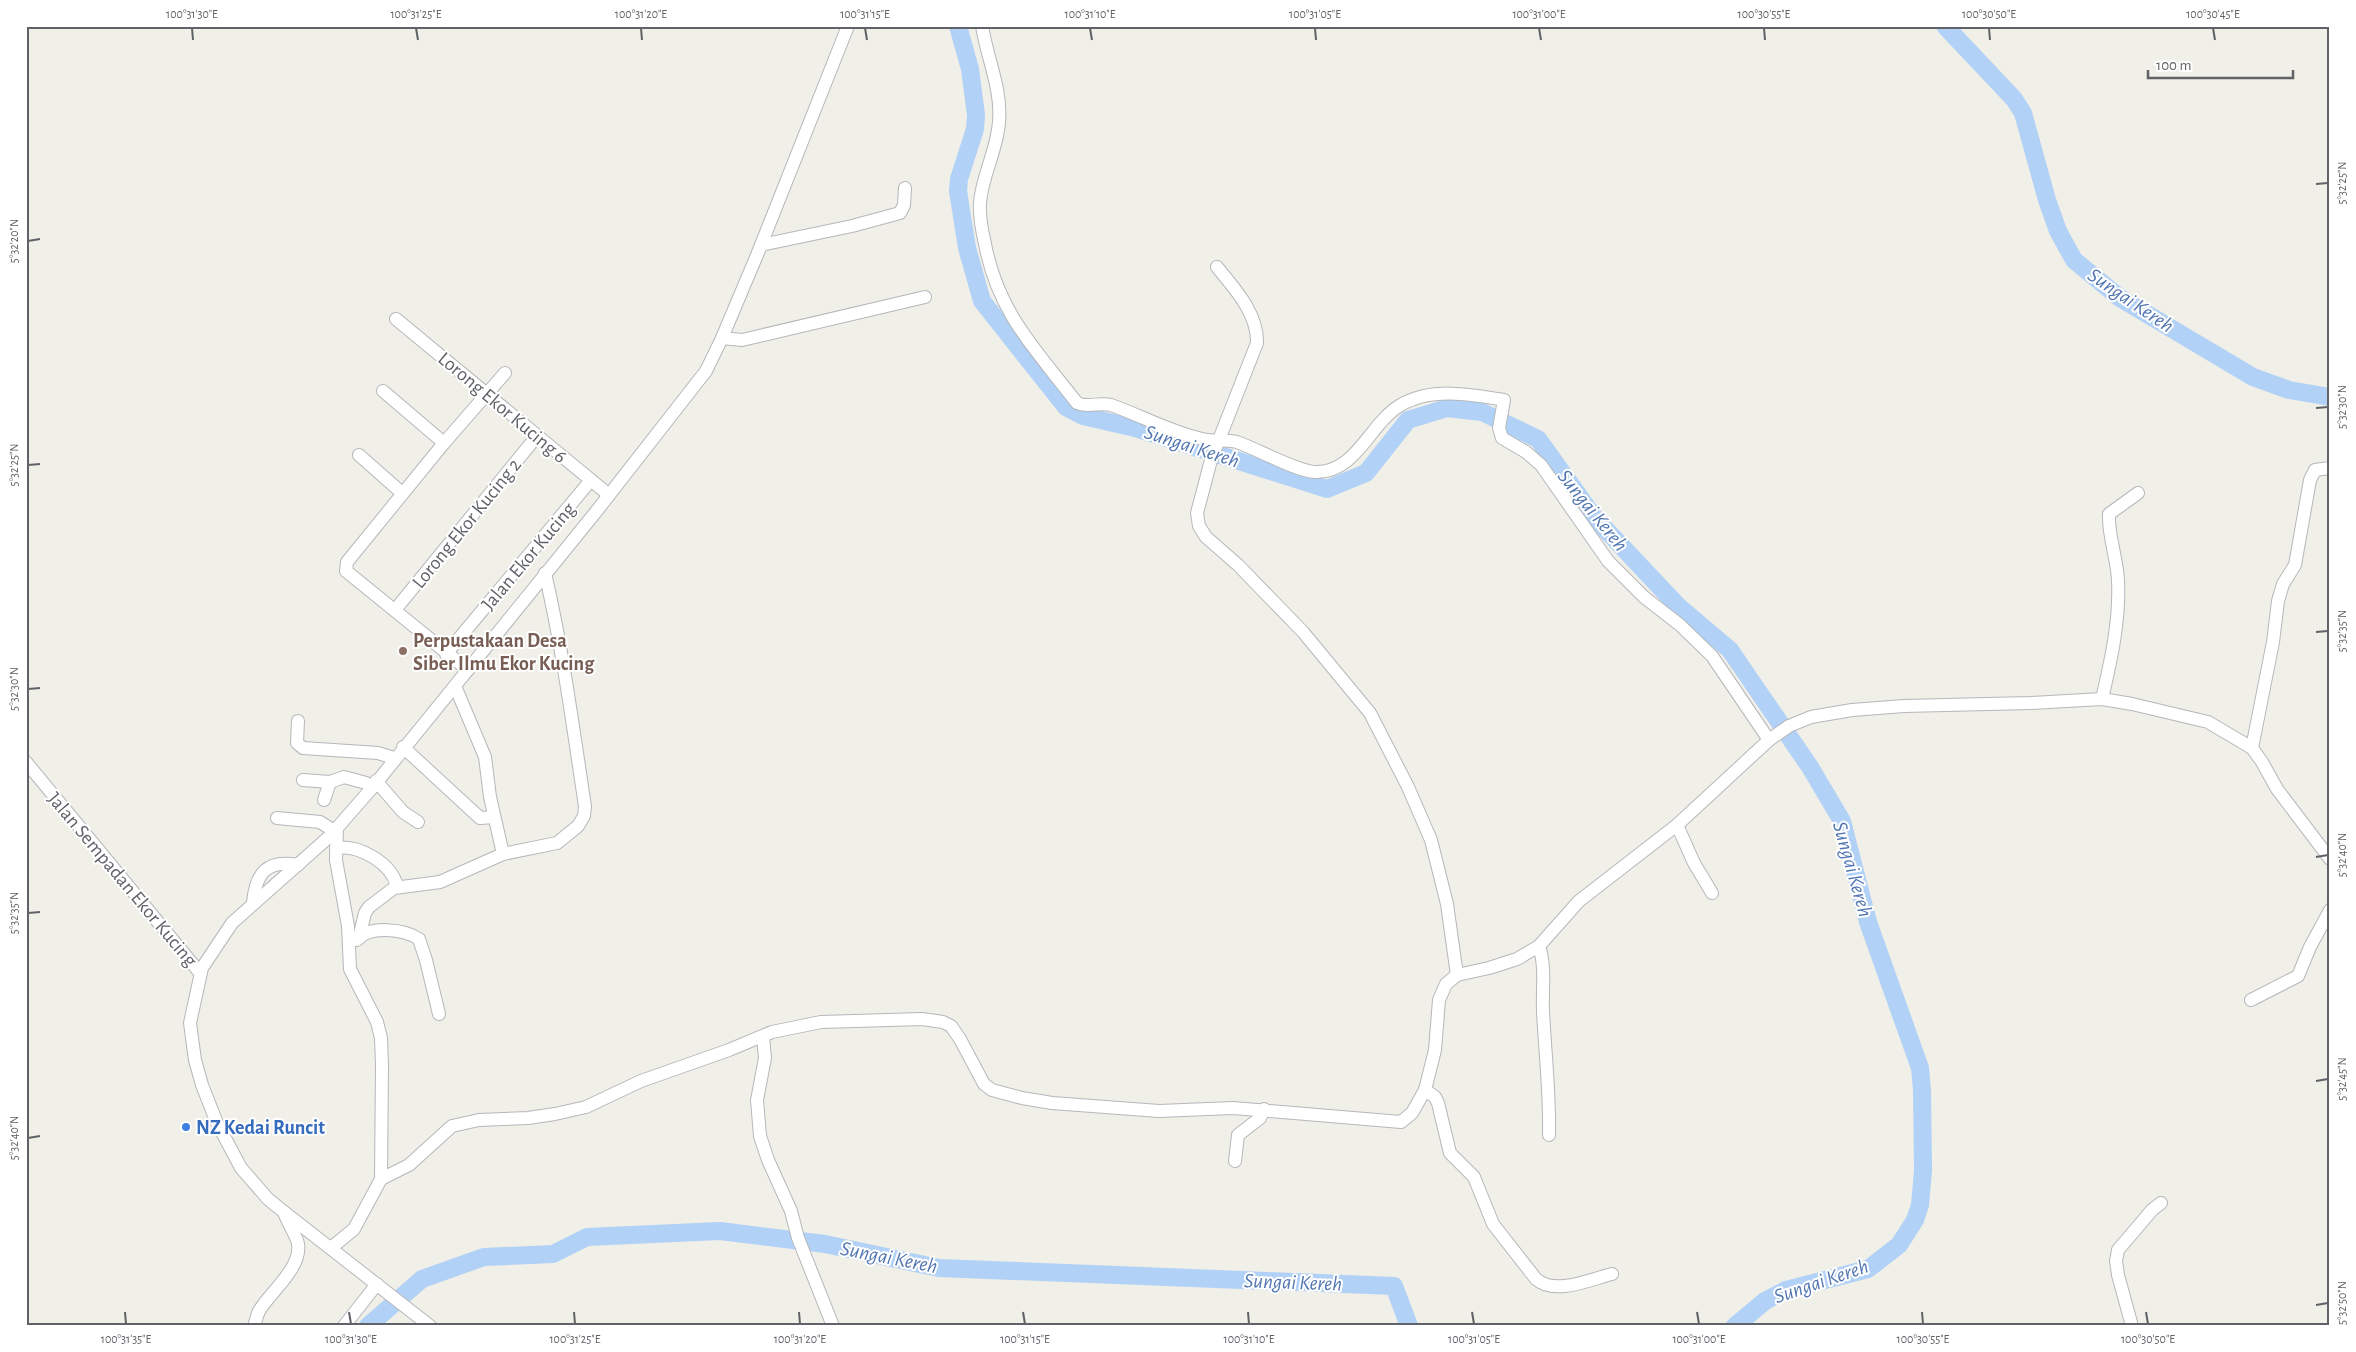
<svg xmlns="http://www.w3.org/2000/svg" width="2356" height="1352" font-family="'Alegreya Sans',sans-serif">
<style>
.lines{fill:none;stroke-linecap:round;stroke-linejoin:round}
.river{stroke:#b1d1f7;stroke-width:18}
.minor-casing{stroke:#b5b7bb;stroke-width:14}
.minor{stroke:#fff;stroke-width:12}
.ticks{fill:none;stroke:#5f6267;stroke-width:2}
.education-dot{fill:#8d6e63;stroke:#fff;stroke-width:2}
.shop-dot{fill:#3f7fe0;stroke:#fff;stroke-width:2}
.labels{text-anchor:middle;stroke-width:4;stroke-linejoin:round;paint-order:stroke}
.street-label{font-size:20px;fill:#5f6267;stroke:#fff}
.education-label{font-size:20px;font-weight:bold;fill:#785e54;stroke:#fff;text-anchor:start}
.shop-label{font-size:20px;font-weight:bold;fill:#366cbe;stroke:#fff;text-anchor:start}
.water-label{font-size:21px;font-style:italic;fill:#5276b1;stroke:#fff}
.neatline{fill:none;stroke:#5f6267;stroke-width:2}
.ticks-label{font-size:12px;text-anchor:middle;fill:#5f6267}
</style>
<rect width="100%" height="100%" fill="#f0efe8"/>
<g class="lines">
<g class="river">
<path d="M 958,26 L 970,69 L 976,115 L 975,129 L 959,179 L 958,191 L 967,248 L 982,301 L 1066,407 L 1083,416 L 1135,428 L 1327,489 L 1366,473 L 1408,420 L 1447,408 L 1482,412 L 1538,439 L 1594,517 L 1678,606 L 1730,650 L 1810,767 L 1842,821 L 1868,922 L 1920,1068 L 1922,1090 L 1923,1171 L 1920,1205 L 1915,1220 L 1899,1245 L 1868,1269 L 1786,1290 L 1765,1301 L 1735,1326"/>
<path d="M 1945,26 L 2014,99 L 2023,113 L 2047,200 L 2058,231 L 2074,260 L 2120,298 L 2253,377 L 2289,390 L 2330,397"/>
<path d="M 368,1326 L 422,1279 L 484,1257 L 553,1254 L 587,1237 L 720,1231 L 825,1244 L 939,1268 L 1394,1286 L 1409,1326"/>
</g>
<defs>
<g id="minor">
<path d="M 982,26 C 987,58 1002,89 999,122 C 997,151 982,175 980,203 C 979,217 982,231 985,244 C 998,313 1036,350 1077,403 C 1087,408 1100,402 1111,405 C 1142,416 1170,432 1202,439 C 1214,442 1225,439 1237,442 C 1257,449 1296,471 1315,472 C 1356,473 1369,425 1399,406 C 1430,387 1470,394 1504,400 L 1499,428 L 1502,438 L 1526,452 L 1541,465 L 1608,561 L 1644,597 L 1680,625 L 1712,656 L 1769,740"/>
<path d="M 761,245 L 852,226 L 900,213 L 904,205 L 905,188"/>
<path d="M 1217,267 C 1234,288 1258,313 1257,343 L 1211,460 L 1197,513 L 1199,526 L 1206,537 L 1238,565 L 1303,632 L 1370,713 L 1408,787 L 1431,840 L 1447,904 L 1457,975"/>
<path d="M 396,319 L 609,495"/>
<path d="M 722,338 L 742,340 L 925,297"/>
<path d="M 383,391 L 444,443"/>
<path d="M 359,455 L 402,493"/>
<path d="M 395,610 L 537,436"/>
<path d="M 446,654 L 591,480"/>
<path d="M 468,670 L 346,571 L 347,562 L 444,443 L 505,373"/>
<path d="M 455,686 L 485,757 L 490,797 L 503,854"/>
<path d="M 2102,699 C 2111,660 2120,621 2118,580 C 2117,558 2108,536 2109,514 L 2138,493"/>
<path d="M 298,721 L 297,743 L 303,748 L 378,753 L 394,758"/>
<path d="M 403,747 L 480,818 L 494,817"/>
<path d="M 2252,748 L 2273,642 L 2278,601 L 2283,584 L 2295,565 L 2310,480 L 2315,470 L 2330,468"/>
<path d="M 26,762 L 200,973"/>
<path d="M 303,780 L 330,782 L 344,777 L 366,783 L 372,788"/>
<path d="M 376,781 L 403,812 L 418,822"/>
<path d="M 324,800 L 330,782"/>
<path d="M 277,818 L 320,822 L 334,831"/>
<path d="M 1677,825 L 1694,863 L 1712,893"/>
<path d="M 337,828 L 336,860 L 348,926 L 350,969 L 377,1022 L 381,1038 L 382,1065 L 381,1179"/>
<path d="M 336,848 C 359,844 391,863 397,886"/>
<path d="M 253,902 C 256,873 267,859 298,865"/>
<path d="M 359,938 L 365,913 L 369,907 L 394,888 L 440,882 L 503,854 L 557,843 L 578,826 L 584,816 L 585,806 C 573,728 563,650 545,573"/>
<path d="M 357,940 C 369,925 404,929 419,939 L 426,960 L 439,1014"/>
<path d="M 1539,946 C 1546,967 1542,989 1543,1011 C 1545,1052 1550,1094 1549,1135"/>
<path d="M 2251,1000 L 2298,976 L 2310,947 L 2330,910"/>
<path d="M 763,1037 L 765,1058 L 757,1100 L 760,1136 L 768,1160 L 791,1211 L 798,1238 L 833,1326"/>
<path d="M 1425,1090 L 1435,1097 L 1438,1103 L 1450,1153 L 1474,1177 L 1493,1224 L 1536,1279 C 1555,1296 1591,1279 1612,1274"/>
<path d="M 1235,1161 L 1238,1135 L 1260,1118 L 1264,1109"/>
<path d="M 331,1248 L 354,1229 L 381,1179 L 409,1165 L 452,1126 L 479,1120 L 528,1118 L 555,1114 L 586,1107 L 641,1081 L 729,1050 L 772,1032 L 821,1022 L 922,1019 L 943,1022 L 951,1026 L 960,1039 L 984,1084 L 992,1090 L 1022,1098 L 1052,1103 L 1159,1111 L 1233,1108 L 1401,1122 L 1412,1113 L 1425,1090 L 1435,1050 L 1439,1000 L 1446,984 L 1457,975 L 1489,968 L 1517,959 L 1539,946 L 1579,901 L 1677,825 L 1769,740 L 1789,726 L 1811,717 L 1852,710 L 1904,706 L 2030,703 L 2102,699 L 2132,704 L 2208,722 L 2252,748 L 2262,762 L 2277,789 L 2330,859"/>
<path d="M 254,1326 C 256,1321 257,1315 259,1311 C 270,1292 302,1268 298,1244 C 297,1236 287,1222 284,1212"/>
<path d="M 344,1326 L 377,1284"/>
<path d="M 430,1326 L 284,1212 L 268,1199 L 241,1168 L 217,1123 L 202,1085 L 195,1060 L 190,1023 L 202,968 L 232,923 L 330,836 L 372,788 L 595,513 L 706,371 L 722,338 L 757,255 L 848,26"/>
<path d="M 2132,1326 L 2118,1275 L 2116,1261 L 2118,1250 L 2152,1210 L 2161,1203"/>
</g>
</defs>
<use href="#minor" class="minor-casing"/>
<use href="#minor" class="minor"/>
</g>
<path class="ticks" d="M 192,28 L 193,40M 416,28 L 418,40M 641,28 L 642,40M 865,28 L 867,40M 1090,28 L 1092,40M 1315,28 L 1316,40M 1539,28 L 1541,40M 1764,28 L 1765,40M 1989,28 L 1990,40M 2213,28 L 2215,40M 2316,184 L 2328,183M 28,241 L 40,239M 2316,408 L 2328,407M 28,465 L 40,464M 2316,632 L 2328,631M 28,689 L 40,688M 2316,857 L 2328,855M 28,913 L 40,912M 2316,1081 L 2328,1079M 28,1138 L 40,1136M 2316,1305 L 2328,1303M 125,1312 L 126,1324M 349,1312 L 351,1324M 574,1312 L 575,1324M 799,1312 L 800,1324M 1023,1312 L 1025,1324M 1248,1312 L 1249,1324M 1472,1312 L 1474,1324M 1697,1312 L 1699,1324M 1922,1312 L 1923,1324M 2146,1312 L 2148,1324"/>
<circle class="education-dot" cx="403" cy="651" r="5"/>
<circle class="shop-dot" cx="186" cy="1127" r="5"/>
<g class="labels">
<g class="street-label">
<text transform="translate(503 407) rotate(40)" y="7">Lorong Ekor Kucing 6</text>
<text transform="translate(466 523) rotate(-51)" y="7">Lorong Ekor Kucing 2</text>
<text transform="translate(528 556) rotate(-50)" y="7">Jalan Ekor Kucing</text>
<text transform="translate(123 879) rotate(50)" y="7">Jalan Sempadan Ekor Kucing</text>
</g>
<g class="education-label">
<text x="413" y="647">Perpustakaan Desa<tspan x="413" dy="23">Siber Ilmu Ekor Kucing</tspan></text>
</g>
<g class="shop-label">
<text x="196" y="1134">NZ Kedai Runcit</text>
</g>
<g class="water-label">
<text transform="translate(2131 300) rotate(34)" y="7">Sungai Kereh</text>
<text transform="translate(1192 446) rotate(18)" y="7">Sungai Kereh</text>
<text transform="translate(1593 510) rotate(51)" y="7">Sungai Kereh</text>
<text transform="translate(1853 869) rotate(74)" y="7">Sungai Kereh</text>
<text transform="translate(889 1257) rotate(11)" y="7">Sungai Kereh</text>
<text transform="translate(1821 1281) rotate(-19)" y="7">Sungai Kereh</text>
<text transform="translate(1293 1282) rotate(2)" y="7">Sungai Kereh</text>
</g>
</g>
<rect width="2356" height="1352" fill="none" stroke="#ffffff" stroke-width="55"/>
<path d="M2148 70v8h145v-8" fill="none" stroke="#5f6267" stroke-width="2.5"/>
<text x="2156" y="70" font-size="15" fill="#5f6267" stroke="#ffffff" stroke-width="4" paint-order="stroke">100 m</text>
<rect x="28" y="28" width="2300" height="1296" class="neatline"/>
<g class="ticks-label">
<text x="192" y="18">100°31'30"E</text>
<text x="416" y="18">100°31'25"E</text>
<text x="641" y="18">100°31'20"E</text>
<text x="865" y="18">100°31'15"E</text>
<text x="1090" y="18">100°31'10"E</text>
<text x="1315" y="18">100°31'05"E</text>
<text x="1539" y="18">100°31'00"E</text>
<text x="1764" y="18">100°30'55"E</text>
<text x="1989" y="18">100°30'50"E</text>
<text x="2213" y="18">100°30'45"E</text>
<text transform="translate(2342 183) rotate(-90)" y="4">5°32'25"N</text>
<text transform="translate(14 241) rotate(-90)" y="4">5°32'20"N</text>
<text transform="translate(2342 407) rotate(-90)" y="4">5°32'30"N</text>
<text transform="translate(14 465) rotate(-90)" y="4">5°32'25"N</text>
<text transform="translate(2342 631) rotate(-90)" y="4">5°32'35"N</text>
<text transform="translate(14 689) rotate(-90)" y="4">5°32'30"N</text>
<text transform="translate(2342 855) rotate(-90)" y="4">5°32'40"N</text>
<text transform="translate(14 913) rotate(-90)" y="4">5°32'35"N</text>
<text transform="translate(2342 1079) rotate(-90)" y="4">5°32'45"N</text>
<text transform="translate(14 1138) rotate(-90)" y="4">5°32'40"N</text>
<text transform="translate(2342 1303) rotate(-90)" y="4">5°32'50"N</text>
<text x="126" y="1343">100°31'35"E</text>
<text x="351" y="1343">100°31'30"E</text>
<text x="575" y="1343">100°31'25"E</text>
<text x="800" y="1343">100°31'20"E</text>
<text x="1025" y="1343">100°31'15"E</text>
<text x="1249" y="1343">100°31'10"E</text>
<text x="1474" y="1343">100°31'05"E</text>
<text x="1699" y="1343">100°31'00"E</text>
<text x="1923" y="1343">100°30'55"E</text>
<text x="2148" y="1343">100°30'50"E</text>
</g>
</svg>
